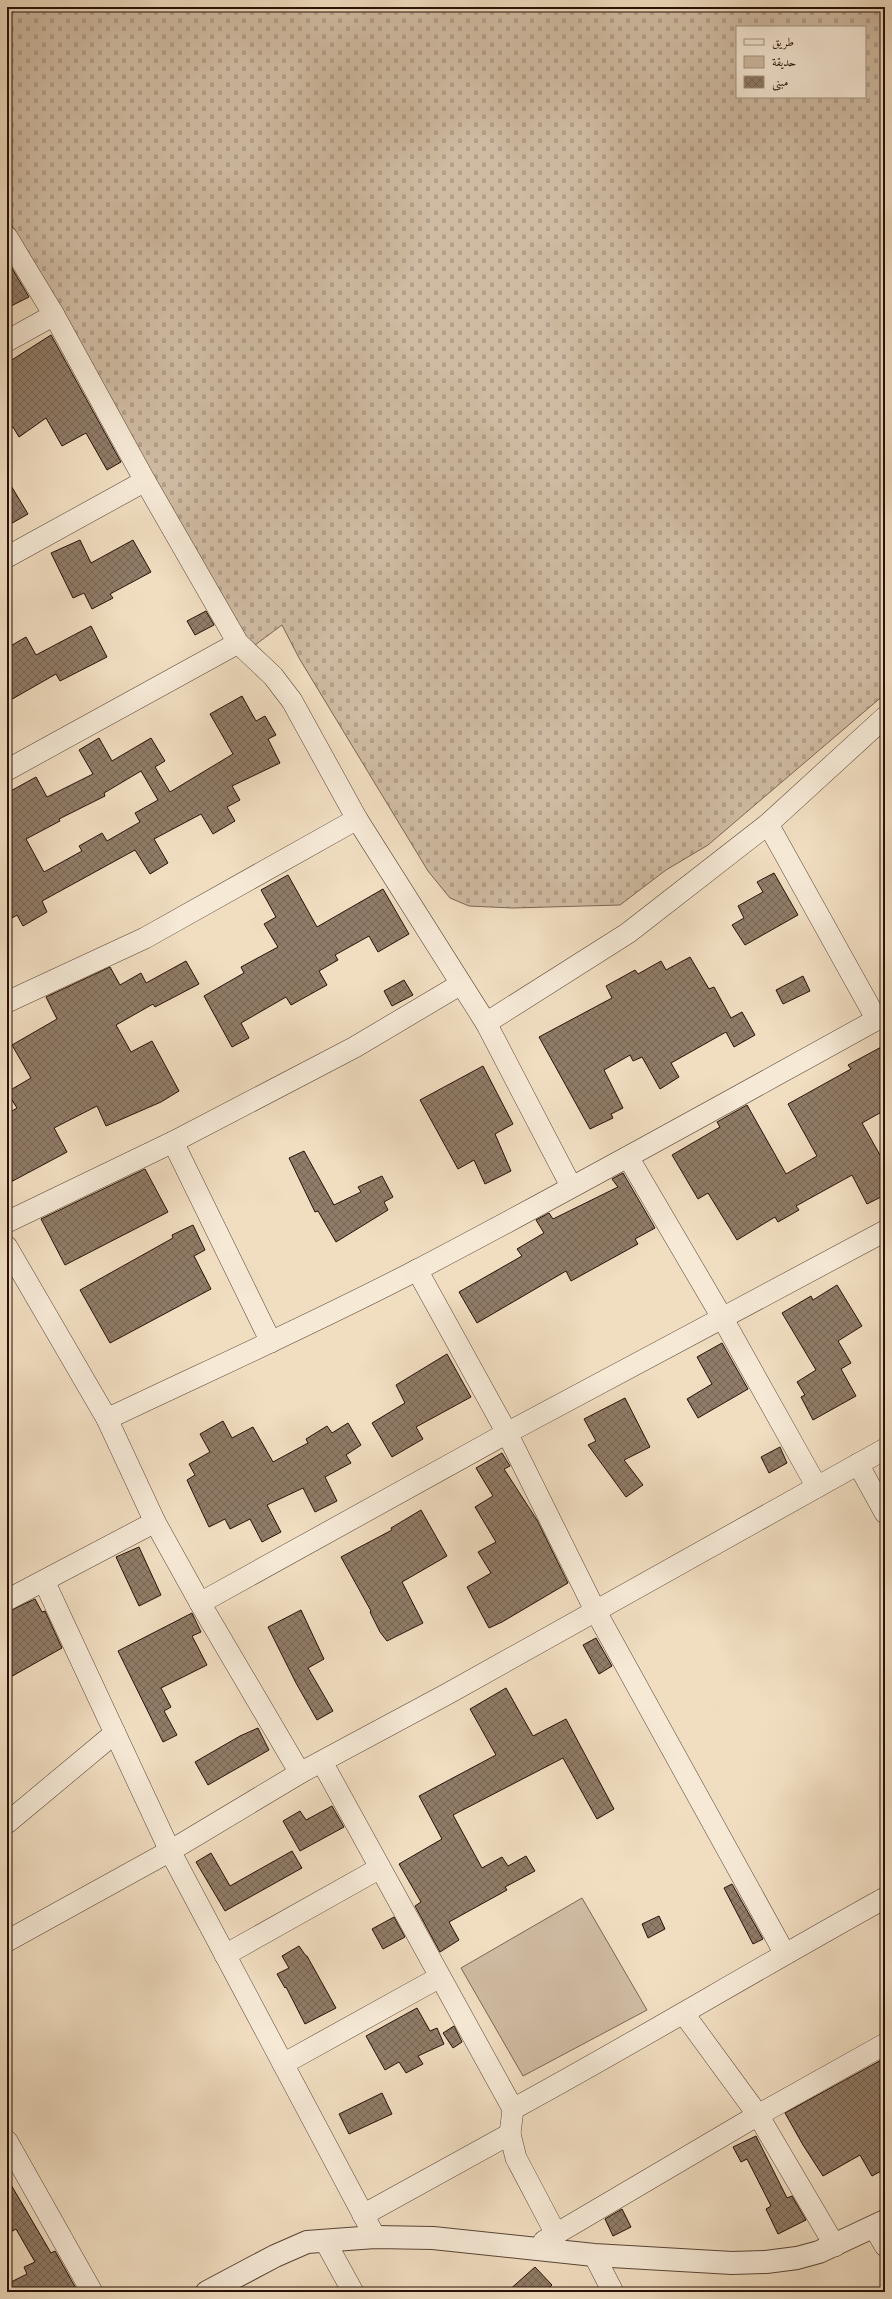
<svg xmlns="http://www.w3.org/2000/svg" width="892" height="2299" font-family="'EB Garamond',Amiri,serif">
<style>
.cemetery{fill:url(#cemetery-stones);stroke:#7b6655;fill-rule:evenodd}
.green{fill:#cfbba2;stroke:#7b6655}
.building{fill:url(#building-cross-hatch);stroke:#271108;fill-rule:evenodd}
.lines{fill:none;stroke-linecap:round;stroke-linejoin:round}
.minor-casing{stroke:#5a4436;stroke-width:22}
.tertiary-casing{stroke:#5a4436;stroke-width:24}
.minor{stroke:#f6ead7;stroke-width:21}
.tertiary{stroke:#f6ead7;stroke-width:22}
</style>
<defs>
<pattern id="cemetery-stones" width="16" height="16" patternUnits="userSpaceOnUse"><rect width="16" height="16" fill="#cfbba2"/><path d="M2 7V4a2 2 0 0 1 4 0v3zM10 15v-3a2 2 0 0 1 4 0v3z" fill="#b2a08a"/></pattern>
<pattern id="building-cross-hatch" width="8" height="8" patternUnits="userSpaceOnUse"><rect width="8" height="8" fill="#907c68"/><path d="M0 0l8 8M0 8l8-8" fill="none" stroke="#766454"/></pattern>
</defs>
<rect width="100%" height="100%" fill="#f1dec1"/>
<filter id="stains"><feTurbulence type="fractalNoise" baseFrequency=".005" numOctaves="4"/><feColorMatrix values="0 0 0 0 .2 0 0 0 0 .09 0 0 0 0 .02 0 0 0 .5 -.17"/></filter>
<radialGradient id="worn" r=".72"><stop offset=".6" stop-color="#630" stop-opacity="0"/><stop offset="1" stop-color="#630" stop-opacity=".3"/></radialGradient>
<path class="cemetery" d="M 7,7 L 885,7 L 885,694 L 708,845 L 666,870 L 620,905 L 513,908 L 469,906 L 450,898 L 428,871 L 299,658 L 282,625 L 251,648 L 110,404 L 7,216 ZM 737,27 L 865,27 L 865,97 L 737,97 Z"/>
<path class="green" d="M 582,1898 L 647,2010 L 523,2076 L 461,1968 Z"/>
<g class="building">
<path d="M 7,260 L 29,297 L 7,308 Z"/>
<path d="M 51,335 L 121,462 L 107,470 L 86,433 L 62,446 L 46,418 L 19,437 L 13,427 L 7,430 L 7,363 Z"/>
<path d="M 7,479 L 28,514 L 7,526 Z"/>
<path d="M 80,540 L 91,563 L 133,540 L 151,572 L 110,594 L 113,598 L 92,609 L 84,593 L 73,598 L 51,553 Z"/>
<path d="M 206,611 L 214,625 L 195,635 L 187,621 Z"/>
<path d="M 91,626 L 107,657 L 60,681 L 56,674 L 7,702 L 7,648 L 26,637 L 36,655 Z"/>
<path d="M 242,696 L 256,721 L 265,716 L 276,735 L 268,739 L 280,763 L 232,786 L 240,800 L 227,807 L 235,821 L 213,834 L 201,814 L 154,839 L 168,863 L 150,874 L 135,850 L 42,901 L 47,912 L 23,926 L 17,915 L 7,921 L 7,793 L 36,777 L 47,797 L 93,774 L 79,750 L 99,738 L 112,761 L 151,738 L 165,761 L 155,767 L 170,792 L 233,754 L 210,714 ZM 141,771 L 158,800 L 135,813 L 140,822 L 107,841 L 102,833 L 79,846 L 82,851 L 44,872 L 26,839 L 60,821 L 59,819 L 105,796 L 104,793 Z"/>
<path d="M 774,873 L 798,915 L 745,945 L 732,925 L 744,918 L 738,906 L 763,892 L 757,882 Z"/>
<path d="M 288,875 L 317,927 L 383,889 L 409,934 L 378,952 L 369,936 L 335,955 L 338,960 L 319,971 L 327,985 L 291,1005 L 286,997 L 241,1023 L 249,1038 L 232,1047 L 204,996 L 244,973 L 241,967 L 278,947 L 264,924 L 276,917 L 261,890 Z"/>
<path d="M 690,957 L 709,989 L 714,987 L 731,1018 L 742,1012 L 755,1035 L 734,1047 L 726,1032 L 671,1063 L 679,1077 L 660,1089 L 642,1057 L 633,1061 L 630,1055 L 604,1070 L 623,1108 L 611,1114 L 613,1118 L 590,1129 L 539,1037 L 612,998 L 606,986 L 635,970 L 638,974 L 661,961 L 666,970 Z"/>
<path d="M 186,961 L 199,984 L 155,1007 L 153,1004 L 116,1025 L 131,1052 L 152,1041 L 179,1091 L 161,1102 L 106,1126 L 97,1106 L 54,1128 L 67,1152 L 7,1184 L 7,1114 L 17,1108 L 7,1092 L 31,1078 L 12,1045 L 57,1019 L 46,997 L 110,967 L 120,985 L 141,973 L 146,983 Z"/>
<path d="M 803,976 L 810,991 L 783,1004 L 776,990 Z"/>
<path d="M 404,980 L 413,995 L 392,1006 L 384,991 Z"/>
<path d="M 885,1045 L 885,1110 L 862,1123 L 885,1164 L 885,1195 L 867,1204 L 852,1175 L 796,1206 L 799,1210 L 778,1222 L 775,1217 L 737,1240 L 708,1193 L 698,1199 L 672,1155 L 720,1127 L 717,1122 L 747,1105 L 786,1174 L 817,1156 L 788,1104 L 851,1069 L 848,1065 Z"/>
<path d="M 483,1066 L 513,1124 L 495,1134 L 511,1171 L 485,1184 L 474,1160 L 458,1169 L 420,1100 Z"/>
<path d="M 304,1151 L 334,1205 L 361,1192 L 358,1187 L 382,1176 L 393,1197 L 384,1202 L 388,1210 L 336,1242 L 318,1211 L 315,1212 L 289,1158 Z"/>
<path d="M 145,1169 L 168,1212 L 65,1265 L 41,1219 Z"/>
<path d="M 623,1173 L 655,1228 L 635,1239 L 638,1244 L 571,1281 L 566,1271 L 477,1323 L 459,1292 L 522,1256 L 517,1249 L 544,1233 L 536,1220 L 549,1213 L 553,1219 L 618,1187 L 612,1179 Z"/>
<path d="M 193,1225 L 205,1250 L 194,1256 L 211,1289 L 110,1343 L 80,1290 L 173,1238 L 172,1235 Z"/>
<path d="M 837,1285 L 862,1326 L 838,1341 L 851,1363 L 841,1369 L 856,1396 L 813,1420 L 801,1397 L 805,1395 L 797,1382 L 816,1370 L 782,1313 L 811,1296 L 813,1300 Z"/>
<path d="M 722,1343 L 748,1389 L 698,1418 L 687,1399 L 712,1384 L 697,1357 Z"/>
<path d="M 447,1354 L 471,1397 L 416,1427 L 423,1439 L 392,1457 L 372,1423 L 405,1403 L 396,1385 Z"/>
<path d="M 625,1398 L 650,1447 L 624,1460 L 643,1485 L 626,1497 L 588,1445 L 596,1441 L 584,1419 Z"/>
<path d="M 223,1421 L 232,1438 L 253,1427 L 273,1462 L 308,1443 L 306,1439 L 327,1426 L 332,1433 L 348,1423 L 361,1445 L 346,1455 L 351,1463 L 325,1477 L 337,1501 L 315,1512 L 303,1488 L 267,1505 L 281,1532 L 262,1542 L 250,1519 L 230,1529 L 225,1519 L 209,1527 L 187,1480 L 195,1475 L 189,1464 L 210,1452 L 200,1434 Z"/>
<path d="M 780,1447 L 787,1463 L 769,1473 L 761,1457 Z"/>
<path d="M 502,1453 L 510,1466 L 504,1469 L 537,1520 L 568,1583 L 502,1622 L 489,1628 L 467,1587 L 491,1573 L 478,1552 L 496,1542 L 475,1507 L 493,1496 L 476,1468 Z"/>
<path d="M 421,1510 L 447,1556 L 402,1582 L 423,1623 L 387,1641 L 380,1632 L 370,1612 L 371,1611 L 341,1557 L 392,1530 L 391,1528 Z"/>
<path d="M 139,1547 L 161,1595 L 139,1606 L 116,1557 Z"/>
<path d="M 35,1599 L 42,1612 L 45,1611 L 62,1648 L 7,1679 L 7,1612 Z"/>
<path d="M 301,1610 L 324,1659 L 308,1668 L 333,1711 L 317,1720 L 296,1683 L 268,1627 Z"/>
<path d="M 192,1613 L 201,1632 L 192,1636 L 207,1665 L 161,1688 L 171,1707 L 164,1711 L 177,1735 L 163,1742 L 118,1651 Z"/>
<path d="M 596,1638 L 612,1666 L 599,1674 L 583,1645 Z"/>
<path d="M 506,1688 L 533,1736 L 566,1719 L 614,1809 L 597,1819 L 563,1758 L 453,1815 L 482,1868 L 502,1857 L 508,1866 L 526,1856 L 535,1871 L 505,1887 L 507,1890 L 449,1922 L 459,1940 L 440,1952 L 415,1906 L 421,1902 L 399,1864 L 442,1839 L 419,1796 L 496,1755 L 470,1709 Z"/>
<path d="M 258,1728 L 269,1750 L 208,1785 L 195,1762 L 240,1736 Z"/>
<path d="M 332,1806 L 344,1827 L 300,1851 L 283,1821 L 300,1811 L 306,1820 Z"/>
<path d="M 292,1851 L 302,1868 L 225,1911 L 196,1862 L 211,1853 L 230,1886 Z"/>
<path d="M 732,1884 L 763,1939 L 753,1944 L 724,1888 Z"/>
<path d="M 659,1916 L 665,1929 L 648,1938 L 642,1924 Z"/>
<path d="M 394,1917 L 405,1937 L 383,1949 L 372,1929 Z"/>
<path d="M 299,1946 L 306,1956 L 307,1956 L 336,2008 L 305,2024 L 286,1987 L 285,1988 L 277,1974 L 289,1968 L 282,1956 Z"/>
<path d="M 417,2008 L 430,2031 L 437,2028 L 444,2044 L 418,2056 L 423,2064 L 406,2073 L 399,2062 L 385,2070 L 366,2036 Z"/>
<path d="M 454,2026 L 462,2042 L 453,2048 L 443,2033 Z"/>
<path d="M 885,2058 L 885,2169 L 872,2176 L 860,2155 L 823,2176 L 803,2145 L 785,2113 Z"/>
<path d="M 382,2093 L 392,2114 L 349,2134 L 339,2114 Z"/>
<path d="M 756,2136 L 787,2198 L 792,2196 L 806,2220 L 778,2234 L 766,2209 L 771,2206 L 747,2159 L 741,2162 L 733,2147 Z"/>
<path d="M 7,2178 L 51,2253 L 55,2251 L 78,2292 L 7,2292 L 7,2284 L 27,2274 L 24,2267 L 35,2262 L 16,2229 L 7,2234 Z"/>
<path d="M 622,2209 L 631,2227 L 613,2236 L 605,2219 Z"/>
<path d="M 535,2267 L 552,2285 L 544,2292 L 507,2292 Z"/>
</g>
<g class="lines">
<defs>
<g id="minor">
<path d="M 7,237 L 54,315 L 145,481 L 238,643 L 273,676 L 292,701 L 357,819 L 486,1023 L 628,933 L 768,824 L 885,717"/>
<path d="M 7,341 L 54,315"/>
<path d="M 7,557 L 145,481"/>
<path d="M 7,770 L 238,643"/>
<path d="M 768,824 L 877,1020"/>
<path d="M 7,1002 L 145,938 L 357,819"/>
<path d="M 486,1023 L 571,1186"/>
<path d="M 173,1142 L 271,1342"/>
<path d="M 628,1157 L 723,1319 L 817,1487"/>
<path d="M 7,1222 L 173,1142 L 355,1047 L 461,984"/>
<path d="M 7,1247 L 107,1419 L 155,1522 L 200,1603 L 300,1773"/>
<path d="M 417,1270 L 507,1433 L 595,1610 L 785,1954"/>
<path d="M 107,1419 C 210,1370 315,1323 417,1270 C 574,1188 729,1101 885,1015"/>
<path d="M 858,1464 L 885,1513"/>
<path d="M 44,1581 L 170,1851 L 375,2237"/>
<path d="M 7,1600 L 155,1522"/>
<path d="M 200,1603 L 507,1433 L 885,1231"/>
<path d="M 322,1762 L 513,2109 L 510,2134 L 516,2158 L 556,2234"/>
<path d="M 7,1823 L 115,1733"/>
<path d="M 7,1941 L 170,1851 L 300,1773 L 449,1693 L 885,1449"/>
<path d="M 225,1955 L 380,1868"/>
<path d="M 684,2014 L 758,2115 L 835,2246"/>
<path d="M 283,2064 L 440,1977"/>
<path d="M 513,2109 C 638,2041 760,1967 885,1898"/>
<path d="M 7,2141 L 92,2292"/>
<path d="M 363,2215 L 510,2134"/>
<path d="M 874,2227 L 885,2246"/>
<path d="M 325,2241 L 353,2292"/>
<path d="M 544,2241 L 758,2115 L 885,2044"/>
<path d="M 594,2255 L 613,2292"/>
</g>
<path id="tertiary" d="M 207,2292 L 275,2256 L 307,2242 L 375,2237 L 433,2238 L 594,2255 L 732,2263 L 766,2262 L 797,2258 L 819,2252 L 885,2221"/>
</defs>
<use href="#minor" class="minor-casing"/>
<use href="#tertiary" class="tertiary-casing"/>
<use href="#minor" class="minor"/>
<use href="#tertiary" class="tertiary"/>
</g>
<rect width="892" height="2299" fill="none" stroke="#f1dec1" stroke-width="24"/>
<rect x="8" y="8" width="876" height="2283" fill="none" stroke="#271108" stroke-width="2"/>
<rect x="12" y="12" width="868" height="2275" fill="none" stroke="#271108"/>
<rect x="736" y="26" width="130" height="72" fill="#f6ead7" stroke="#a39384"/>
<rect x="744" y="39" width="20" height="6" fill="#f6ead7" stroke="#a39384"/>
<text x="772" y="46" font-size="12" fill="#271108">طريق</text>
<rect x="744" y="56" width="20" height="12" fill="#cfbba2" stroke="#a39384"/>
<text x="772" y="66" font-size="12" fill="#271108">حديقة</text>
<rect x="744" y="76" width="20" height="12" fill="url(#building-cross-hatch)" stroke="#a39384"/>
<text x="772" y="86" font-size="12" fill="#271108">مبنى</text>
<rect width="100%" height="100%" filter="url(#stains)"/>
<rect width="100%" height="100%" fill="url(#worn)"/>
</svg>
